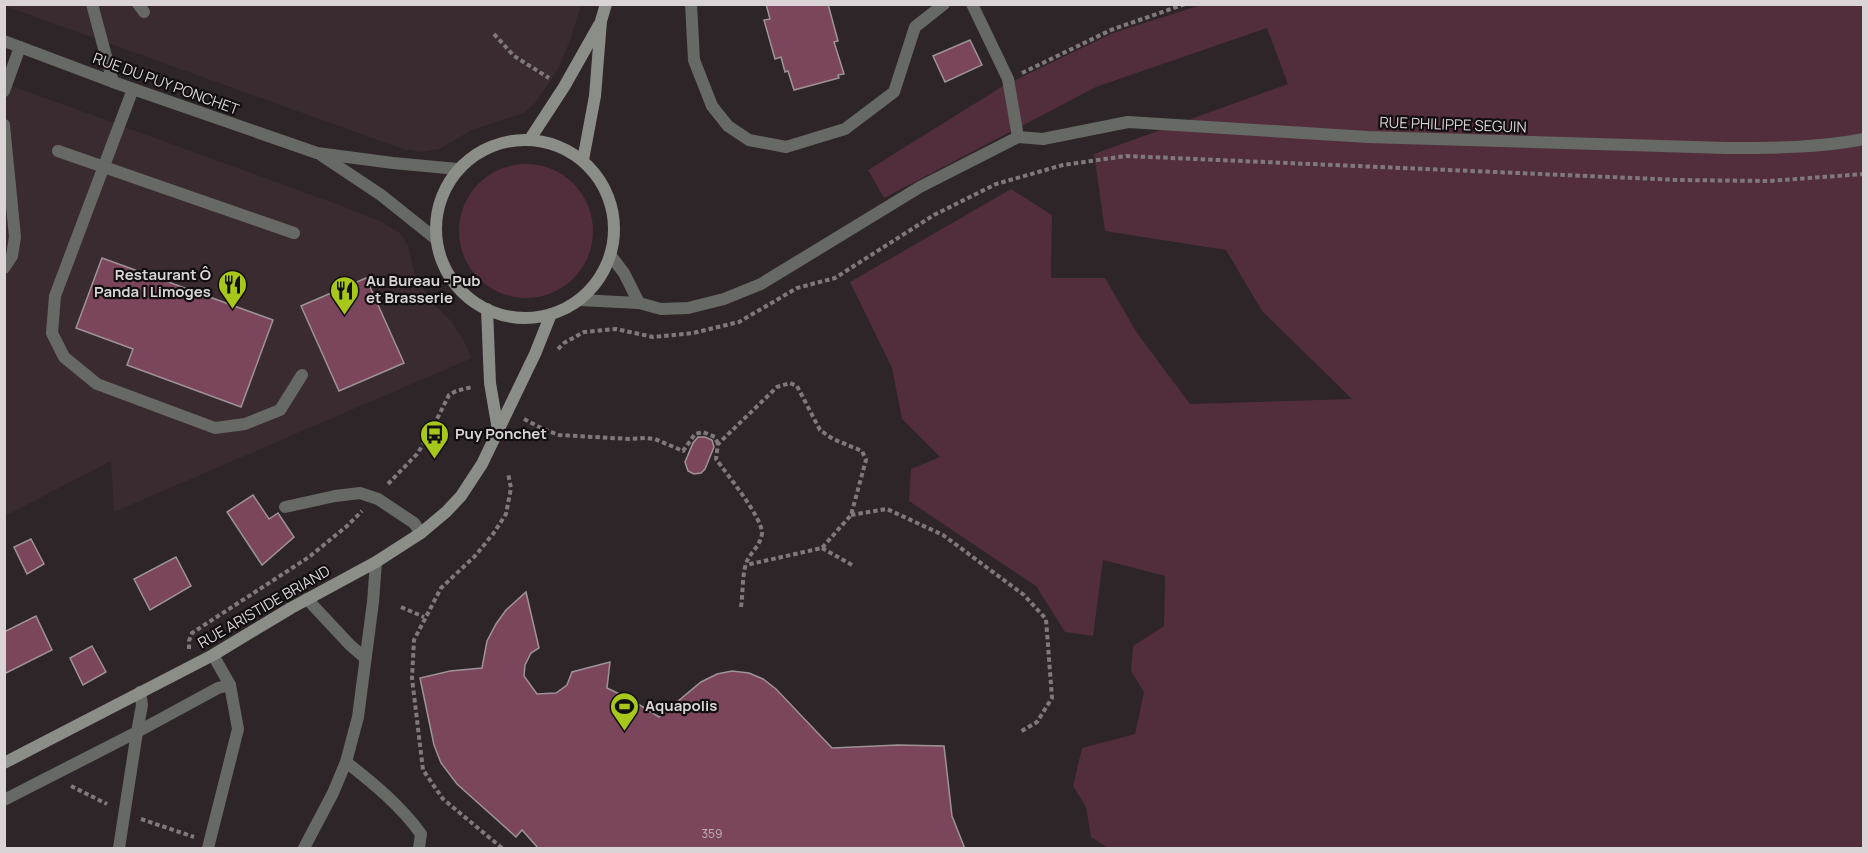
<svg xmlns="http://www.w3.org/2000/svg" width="1868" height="853" font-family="Manrope,sans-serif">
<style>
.built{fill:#3a2b31}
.green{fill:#522d3c}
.building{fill:#7b455b;stroke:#9e9397;stroke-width:1.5}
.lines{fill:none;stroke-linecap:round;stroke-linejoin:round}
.path{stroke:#80797c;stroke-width:4;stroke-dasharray:4.5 3;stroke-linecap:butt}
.lane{stroke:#676965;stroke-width:12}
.street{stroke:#676965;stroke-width:12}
.secondary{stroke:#8b8d87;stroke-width:12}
.labels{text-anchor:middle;stroke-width:4.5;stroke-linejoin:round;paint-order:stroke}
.number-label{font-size:12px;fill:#c2b0b7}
.street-label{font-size:15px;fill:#dad4d6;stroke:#130f10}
.poi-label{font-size:15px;font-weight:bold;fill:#dad4d6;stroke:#130f10;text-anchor:start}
</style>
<rect width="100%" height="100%" fill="#2d2528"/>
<g class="built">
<path d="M 5,4 L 581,5 L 571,38 L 558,69 L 536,102 L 524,113 L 472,130 L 439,149 L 420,152 L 403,149 L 5,6 Z"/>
<path d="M 4,83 L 342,206 L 382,222 L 400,233 L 408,246 L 414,272 L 430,300 L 450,320 L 463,339 L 472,358 L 114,512 L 111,461 L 5,516 Z"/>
</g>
<g class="green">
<path d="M 1201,5 L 1863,5 L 1863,848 L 1108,848 L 1091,837 L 1086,807 L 1073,786 L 1082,748 L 1135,734 L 1144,692 L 1131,671 L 1133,646 L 1164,626 L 1165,576 L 1103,560 L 1093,636 L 1065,632 L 1036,586 L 909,501 L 911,469 L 940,457 L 902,419 L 892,368 L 850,282 L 1011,189 L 1052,215 L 1051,278 L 1105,278 L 1137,333 L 1190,404 L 1352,399 L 1262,311 L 1226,250 L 1105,231 L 1094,154 L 1288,84 L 1267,28 L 1096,87 L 884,198 L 868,170 L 1003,86 L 1113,33 Z"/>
<circle cx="526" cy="231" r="67"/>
</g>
<g class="building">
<path d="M 766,4 L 828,4 L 838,41 L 834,42 L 844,74 L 838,75 L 839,78 L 794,90 L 788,71 L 785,72 L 781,57 L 775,59 L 764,20 L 770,19 Z"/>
<path d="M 970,40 L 982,65 L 945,82 L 933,56 Z"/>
<path d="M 102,258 L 273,320 L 241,407 L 127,365 L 133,349 L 76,328 Z"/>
<path d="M 366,278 L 404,363 L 339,391 L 301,306 Z"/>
<path d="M 698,437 L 705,437 L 712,440 L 714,447 L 705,469 L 701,473 L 694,474 L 688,471 L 685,462 L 693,443 Z"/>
<path d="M 253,495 L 269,519 L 278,513 L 294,537 L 262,565 L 227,512 Z"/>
<path d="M 31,539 L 44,564 L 27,574 L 14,547 Z"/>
<path d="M 176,557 L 191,586 L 150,610 L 134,579 Z"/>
<path d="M 526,592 L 539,648 L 531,653 L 525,665 L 524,676 L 537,694 L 556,693 L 567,685 L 572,672 L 610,662 L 607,688 L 630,699 L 659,717 L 701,682 L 717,674 L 732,671 L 749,673 L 763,679 L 776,689 L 832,748 L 898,745 L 944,746 L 952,816 L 965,849 L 539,849 L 522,830 L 516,837 L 457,784 L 441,763 L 434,745 L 420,678 L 450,671 L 482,668 L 487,641 L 496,624 L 506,610 Z"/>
<path d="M 36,616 L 52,650 L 4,674 L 4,632 Z"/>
<path d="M 92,646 L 106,672 L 83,685 L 70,658 Z"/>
</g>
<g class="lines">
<g class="path">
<path d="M 494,34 L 514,56 L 549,78"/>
<path d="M 1022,73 L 1111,30 L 1185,4"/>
<path d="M 558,349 L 564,343 L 584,332 L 616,329 L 653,337 L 693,333 L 739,322 L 797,288 L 835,278 L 934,215 L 996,184 L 1063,165 L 1126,156 L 1679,180 L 1769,181 L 1864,174"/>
<path d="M 524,419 L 543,429 L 559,435 L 629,439 L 645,438 L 655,439 L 683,451 L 695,434 L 703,432 L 715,437 L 718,444"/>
<path d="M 388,484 L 417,454 L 428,437 L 449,395 L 456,391 L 472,387"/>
<path d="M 851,515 L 887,509 L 943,535 L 1024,595 L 1046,619 L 1052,698 L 1037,722 L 1020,732"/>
<path d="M 822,548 L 852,565"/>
<path d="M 401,607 L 424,617"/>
<path d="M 741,607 C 743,595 742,572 747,561 C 751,552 761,545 762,533 C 762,517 726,473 716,459 L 718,444 L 777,387 L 790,383 L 797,386 L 820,430 L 833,439 L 862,451 L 866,460 L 851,515 L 822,548 L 746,565"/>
<path d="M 189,649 L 189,641 L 192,633 L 309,557 L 347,526 L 362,511"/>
<path d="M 71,786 L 107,804"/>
<path d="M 141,819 L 194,837"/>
<path d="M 502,848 L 443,799 L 423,770 L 412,678 L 414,640 L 441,588 L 475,556 L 493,534 L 506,514 L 511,488 L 508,473"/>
</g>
<g class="lane">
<path d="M 92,4 L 113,82"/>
<path d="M 138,4 L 144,12"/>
<path d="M 133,89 L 55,296 L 52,333 L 64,357 L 97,384 L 215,428 L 245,424 L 280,410 L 302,375"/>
<path d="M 4,91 L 20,47"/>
<path d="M 4,125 L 15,237 L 12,256 L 4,268"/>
<path d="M 1043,139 L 1128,122 L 1368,137 L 1726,148 C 1772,148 1818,148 1864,139"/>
<path d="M 58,151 L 294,233"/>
<path d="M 285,507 L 335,496 L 360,493 L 378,499 L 414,523 L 421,533"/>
<path d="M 307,599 L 350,645 L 365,658"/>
<path d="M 137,732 L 218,688 L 230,685"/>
<path d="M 137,732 L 142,705 L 140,692"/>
<path d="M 346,762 C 373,783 401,806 421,834 L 419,848"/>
<path d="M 4,800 L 137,732 L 119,848"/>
<path d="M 208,848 L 238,729 L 230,685 L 213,655"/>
<path d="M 304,848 L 333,793 L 346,762 L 358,717 L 373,602 L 376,562"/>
</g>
<g class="street">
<path d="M 691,4 L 694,60 L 712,106 L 728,126 L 749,140 L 786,147 L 845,129 L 894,92 L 915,27 L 944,4"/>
<path d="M 972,4 L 1008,79 L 1018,137"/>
<path d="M 4,41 L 113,82 L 317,153 L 393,163 L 458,169"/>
<path d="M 321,155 L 381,195 L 436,239"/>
<path d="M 611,256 L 624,273 L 639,303"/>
<path d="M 579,300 L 639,303 L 661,309 L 688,308 L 724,299 L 761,284 L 920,187 L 1018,137 L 1043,139"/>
</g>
<g class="secondary">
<path d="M 530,139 L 564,87 L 599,25"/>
<circle cx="525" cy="229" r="89"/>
<path d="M 583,160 L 595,96 L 601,21 L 606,4"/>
<path d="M 487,309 L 490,383 L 498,430"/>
<path d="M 4,763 L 213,655 L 291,608 L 376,562 L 421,533 L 446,512 L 461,496 L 482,464 L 535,354 L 551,314"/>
</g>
</g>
<defs>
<symbol id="restaurant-pin" viewBox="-11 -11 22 30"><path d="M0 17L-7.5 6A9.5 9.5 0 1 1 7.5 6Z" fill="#a8c71b" stroke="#130f10"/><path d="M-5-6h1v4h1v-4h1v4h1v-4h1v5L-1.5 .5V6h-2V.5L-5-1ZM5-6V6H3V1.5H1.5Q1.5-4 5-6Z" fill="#111"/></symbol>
<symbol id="bus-pin" viewBox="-11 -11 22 30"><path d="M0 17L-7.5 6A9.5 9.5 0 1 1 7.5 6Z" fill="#a8c71b" stroke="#130f10"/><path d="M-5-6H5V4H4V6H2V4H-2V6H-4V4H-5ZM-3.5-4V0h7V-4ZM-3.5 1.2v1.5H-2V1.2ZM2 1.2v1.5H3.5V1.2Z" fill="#111"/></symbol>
<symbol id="stadium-pin" viewBox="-11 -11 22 30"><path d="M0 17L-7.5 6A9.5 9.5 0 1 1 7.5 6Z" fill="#a8c71b" stroke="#130f10"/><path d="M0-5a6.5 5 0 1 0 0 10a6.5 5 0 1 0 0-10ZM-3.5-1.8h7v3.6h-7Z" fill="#111"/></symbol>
</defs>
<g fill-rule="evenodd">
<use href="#restaurant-pin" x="216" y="268" width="33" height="45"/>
<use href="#restaurant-pin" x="328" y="274" width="33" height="45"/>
<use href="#bus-pin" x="418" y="418" width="33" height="45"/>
<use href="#stadium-pin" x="608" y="690" width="33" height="45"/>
</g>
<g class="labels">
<g class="number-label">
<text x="712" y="838">359</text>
</g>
<g class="street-label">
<text transform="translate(166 84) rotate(20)" y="5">RUE DU PUY PONCHET</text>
<text transform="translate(1453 125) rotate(2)" y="5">RUE PHILIPPE SEGUIN</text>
<text transform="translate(264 607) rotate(-30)" y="5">RUE ARISTIDE BRIAND</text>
</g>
<g class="poi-label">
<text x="211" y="280" text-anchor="end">Restaurant Ô<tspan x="211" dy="17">Panda | Limoges</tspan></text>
<text x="366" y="286">Au Bureau - Pub<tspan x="366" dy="17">et Brasserie</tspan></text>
<text x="455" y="439">Puy Ponchet</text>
<text x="645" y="711">Aquapolis</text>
</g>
</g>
<rect width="1868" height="853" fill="none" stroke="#dad4d6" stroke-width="12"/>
</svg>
